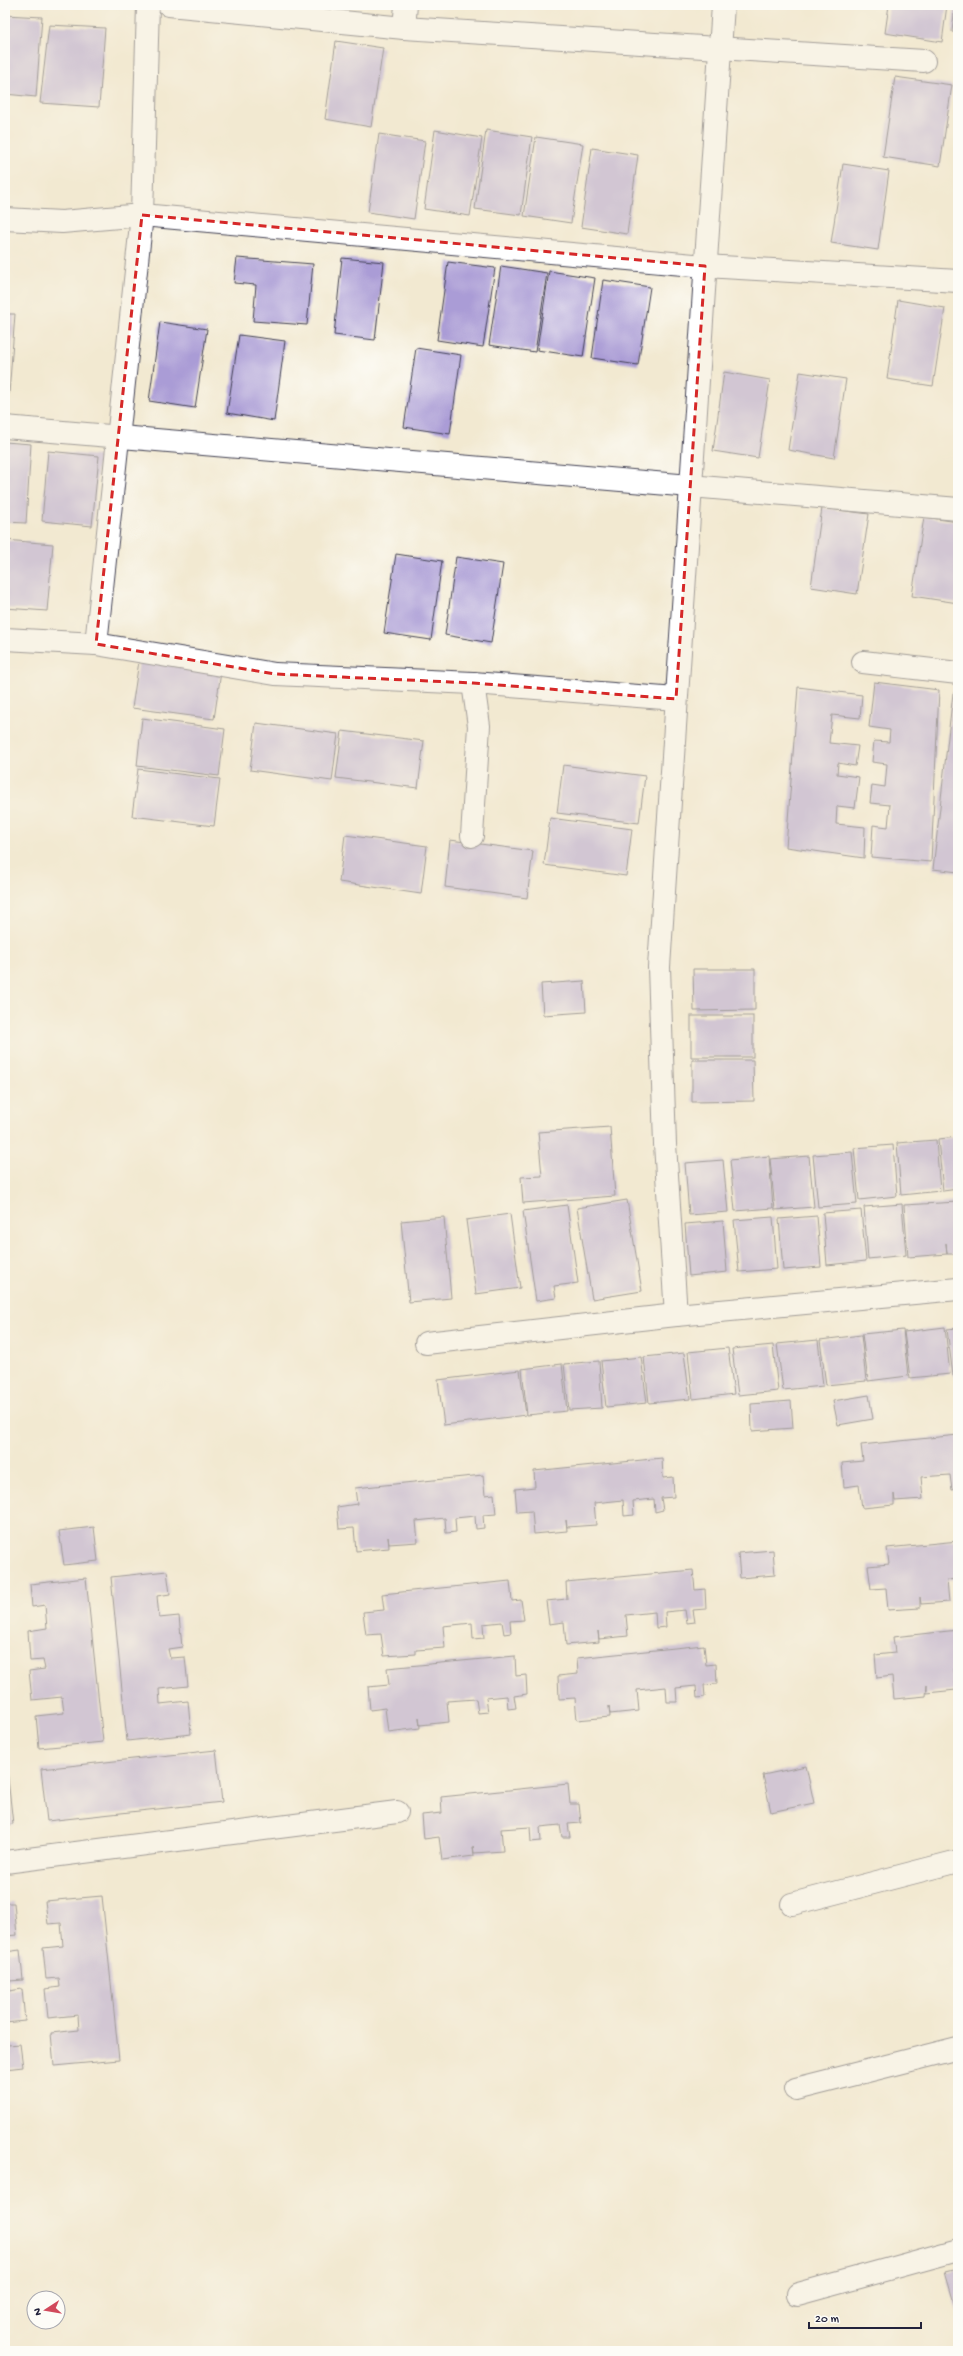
<svg xmlns="http://www.w3.org/2000/svg" width="963" height="2356" font-family="'Gochi Hand',sans-serif">
<style>
.building{fill:#aa9cd6}
.lines{fill:none;stroke-linecap:round;stroke-linejoin:round}
.minor-casing{stroke:#414052;stroke-width:24}
.minor{stroke:#fff;stroke-width:22}
.marked{fill:none;stroke:#d62828;stroke-width:3;stroke-dasharray:8 5;stroke-linejoin:round}
</style>
<rect width="100%" height="100%" fill="#fdfcf7"/>
<filter id="ink" filterUnits="userSpaceOnUse"><feTurbulence type="fractalNoise" baseFrequency=".025" numOctaves="2"/><feDisplacementMap in="SourceGraphic" scale="8" xChannelSelector="R" yChannelSelector="G"/><feConvolveMatrix kernelMatrix="1 2 1 2 8 2 1 2 1" color-interpolation-filters="sRGB"/></filter>
<filter id="wash" filterUnits="userSpaceOnUse"><feTurbulence type="fractalNoise" baseFrequency=".012" numOctaves="4" result="noise"/><feDisplacementMap in="SourceGraphic" scale="16" xChannelSelector="R" yChannelSelector="G"/><feGaussianBlur stdDeviation="0.9" result="paint"/><feColorMatrix in="noise" values="0 0 0 0 0 0 0 0 0 0 0 0 0 0 0 0 0 1.4 0 .05"/><feComposite in="paint" operator="in"/></filter>
<g filter="url(#wash)">
<rect width="100%" height="100%" fill="#f2e9d1"/>
<g id="blocks">
<g class="building">
<path d="M 889,5 L 947,5 L 942,42 L 885,33 Z"/>
<path d="M 955,5 L 958,5 L 958,33 L 952,32 Z"/>
<path d="M 5,15 L 42,17 L 36,97 L 5,94 Z"/>
<path d="M 49,25 L 105,28 L 99,107 L 40,103 Z"/>
<path d="M 336,41 L 383,48 L 371,127 L 325,119 Z"/>
<path d="M 895,77 L 952,85 L 940,166 L 883,157 Z"/>
<path d="M 435,130 L 482,138 L 470,216 L 424,209 Z"/>
<path d="M 486,130 L 532,137 L 521,215 L 475,209 Z"/>
<path d="M 379,134 L 425,141 L 414,219 L 368,212 Z"/>
<path d="M 536,137 L 583,144 L 571,223 L 524,216 Z"/>
<path d="M 592,148 L 638,155 L 627,234 L 581,227 Z"/>
<path d="M 843,164 L 889,171 L 878,250 L 831,243 Z"/>
<path d="M 237,258 L 313,264 L 307,325 L 253,321 L 256,285 L 234,283 Z"/>
<path d="M 342,258 L 384,262 L 375,340 L 334,335 Z"/>
<path d="M 448,262 L 495,268 L 483,347 L 437,340 Z"/>
<path d="M 501,266 L 547,273 L 535,352 L 489,345 Z"/>
<path d="M 549,271 L 595,278 L 583,357 L 537,350 Z"/>
<path d="M 603,280 L 650,287 L 638,365 L 592,358 Z"/>
<path d="M 898,300 L 945,308 L 933,386 L 887,379 Z"/>
<path d="M 5,314 L 15,314 L 9,394 L 5,393 Z"/>
<path d="M 160,322 L 207,329 L 195,408 L 149,401 Z"/>
<path d="M 239,335 L 285,341 L 274,421 L 227,413 Z"/>
<path d="M 416,348 L 461,355 L 450,434 L 404,427 Z"/>
<path d="M 724,372 L 770,380 L 758,458 L 713,451 Z"/>
<path d="M 800,372 L 846,379 L 834,458 L 788,450 Z"/>
<path d="M 5,442 L 31,444 L 26,523 L 5,522 Z"/>
<path d="M 48,451 L 99,456 L 92,526 L 42,521 Z"/>
<path d="M 822,508 L 869,514 L 857,594 L 811,587 Z"/>
<path d="M 924,517 L 958,522 L 958,603 L 912,596 Z"/>
<path d="M 5,540 L 53,544 L 47,611 L 5,608 Z"/>
<path d="M 396,554 L 442,561 L 431,640 L 384,633 Z"/>
<path d="M 456,557 L 503,564 L 491,643 L 445,635 Z"/>
<path d="M 139,661 L 221,672 L 214,719 L 132,708 Z"/>
<path d="M 874,682 L 939,690 L 931,862 L 871,857 L 873,825 L 888,827 L 890,805 L 870,803 L 872,785 L 885,787 L 887,764 L 872,762 L 874,741 L 889,742 L 890,730 L 869,727 Z"/>
<path d="M 798,687 L 862,695 L 860,718 L 832,715 L 829,743 L 858,746 L 855,766 L 838,763 L 837,774 L 859,777 L 855,808 L 837,806 L 836,824 L 865,827 L 864,858 L 786,847 Z"/>
<path d="M 953,693 L 958,693 L 958,872 L 933,869 Z"/>
<path d="M 142,718 L 225,729 L 219,776 L 137,766 Z"/>
<path d="M 256,723 L 338,734 L 332,781 L 250,770 Z"/>
<path d="M 342,731 L 424,741 L 418,788 L 336,778 Z"/>
<path d="M 563,765 L 645,776 L 639,823 L 557,813 Z"/>
<path d="M 138,769 L 220,779 L 214,826 L 132,816 Z"/>
<path d="M 550,818 L 632,829 L 626,876 L 544,865 Z"/>
<path d="M 345,835 L 427,846 L 421,894 L 339,882 Z"/>
<path d="M 450,840 L 533,851 L 527,898 L 445,887 Z"/>
<path d="M 693,969 L 755,969 L 755,1010 L 694,1011 Z"/>
<path d="M 584,981 L 586,1012 L 543,1015 L 541,984 Z"/>
<rect x="691" y="1016" width="62" height="41"/>
<path d="M 692,1060 L 753,1060 L 754,1101 L 692,1102 Z"/>
<path d="M 610,1127 L 615,1196 L 523,1203 L 521,1177 L 542,1176 L 538,1132 Z"/>
<path d="M 958,1137 L 958,1189 L 943,1191 L 938,1139 Z"/>
<path d="M 936,1140 L 940,1191 L 901,1195 L 897,1143 Z"/>
<path d="M 893,1145 L 897,1196 L 859,1200 L 854,1148 Z"/>
<path d="M 852,1152 L 857,1204 L 818,1207 L 813,1155 Z"/>
<path d="M 769,1156 L 773,1208 L 735,1211 L 730,1160 Z"/>
<path d="M 809,1156 L 814,1207 L 775,1210 L 770,1159 Z"/>
<path d="M 723,1160 L 728,1212 L 689,1215 L 685,1163 Z"/>
<path d="M 627,1200 L 642,1291 L 592,1299 L 577,1208 Z"/>
<path d="M 958,1202 L 958,1254 L 947,1254 L 946,1243 L 947,1254 L 908,1257 L 904,1205 Z"/>
<path d="M 902,1204 L 906,1255 L 868,1259 L 864,1207 Z"/>
<path d="M 567,1205 L 578,1283 L 554,1286 L 556,1298 L 536,1301 L 523,1211 Z"/>
<path d="M 861,1210 L 866,1261 L 827,1265 L 823,1213 Z"/>
<path d="M 510,1214 L 520,1288 L 476,1294 L 466,1220 Z"/>
<path d="M 817,1216 L 821,1267 L 783,1270 L 779,1219 Z"/>
<path d="M 444,1217 L 451,1298 L 409,1302 L 401,1221 Z"/>
<path d="M 773,1217 L 777,1269 L 739,1272 L 734,1220 Z"/>
<path d="M 723,1221 L 727,1272 L 689,1276 L 685,1224 Z"/>
<path d="M 945,1327 L 950,1374 L 910,1378 L 904,1332 Z"/>
<path d="M 958,1328 L 958,1375 L 953,1376 L 947,1329 Z"/>
<path d="M 903,1330 L 908,1376 L 868,1381 L 862,1334 Z"/>
<path d="M 861,1335 L 866,1381 L 826,1385 L 820,1340 Z"/>
<path d="M 818,1340 L 823,1386 L 783,1390 L 777,1344 Z"/>
<path d="M 773,1345 L 778,1391 L 738,1395 L 732,1349 Z"/>
<path d="M 728,1348 L 734,1394 L 693,1399 L 688,1352 Z"/>
<path d="M 684,1353 L 690,1399 L 649,1403 L 644,1357 Z"/>
<path d="M 641,1357 L 647,1403 L 606,1407 L 601,1361 Z"/>
<path d="M 599,1361 L 602,1408 L 569,1410 L 564,1364 Z"/>
<path d="M 562,1364 L 567,1411 L 527,1415 L 522,1369 Z"/>
<path d="M 520,1370 L 526,1415 L 444,1425 L 438,1380 Z"/>
<path d="M 869,1395 L 873,1419 L 838,1425 L 833,1401 Z"/>
<path d="M 791,1401 L 793,1428 L 752,1431 L 751,1404 Z"/>
<path d="M 958,1435 L 958,1489 L 952,1490 L 950,1475 L 921,1477 L 923,1499 L 895,1501 L 894,1494 L 894,1505 L 862,1508 L 859,1485 L 844,1487 L 842,1463 L 863,1461 L 861,1445 Z"/>
<path d="M 662,1458 L 663,1478 L 673,1477 L 674,1497 L 661,1498 L 663,1510 L 655,1512 L 654,1499 L 633,1501 L 634,1515 L 624,1516 L 623,1500 L 594,1503 L 596,1525 L 567,1527 L 566,1520 L 567,1531 L 534,1534 L 532,1511 L 517,1512 L 515,1489 L 535,1487 L 534,1471 Z"/>
<path d="M 483,1475 L 485,1495 L 494,1494 L 496,1514 L 483,1515 L 484,1528 L 476,1529 L 475,1516 L 455,1518 L 456,1532 L 446,1533 L 445,1518 L 416,1521 L 418,1542 L 389,1544 L 388,1537 L 389,1548 L 356,1551 L 354,1528 L 339,1529 L 337,1507 L 357,1504 L 355,1488 Z"/>
<path d="M 94,1527 L 98,1561 L 64,1565 L 59,1531 Z"/>
<path d="M 958,1541 L 958,1579 L 947,1580 L 949,1602 L 921,1604 L 920,1597 L 920,1608 L 888,1610 L 886,1588 L 871,1589 L 868,1566 L 889,1564 L 887,1548 Z"/>
<path d="M 773,1550 L 775,1575 L 740,1578 L 738,1553 Z"/>
<path d="M 693,1570 L 695,1590 L 705,1589 L 706,1609 L 693,1610 L 695,1622 L 687,1623 L 685,1610 L 665,1612 L 666,1627 L 656,1628 L 655,1612 L 626,1615 L 628,1636 L 599,1639 L 598,1631 L 599,1642 L 566,1645 L 564,1622 L 549,1624 L 546,1601 L 567,1599 L 566,1582 Z"/>
<path d="M 167,1571 L 170,1594 L 157,1596 L 159,1618 L 179,1616 L 182,1647 L 168,1649 L 170,1658 L 185,1657 L 188,1686 L 159,1689 L 160,1704 L 188,1701 L 191,1734 L 127,1741 L 111,1577 Z"/>
<path d="M 86,1578 L 103,1742 L 39,1748 L 36,1716 L 64,1713 L 62,1697 L 32,1700 L 29,1671 L 45,1669 L 43,1660 L 30,1661 L 28,1631 L 47,1628 L 45,1605 L 32,1607 L 30,1584 Z"/>
<path d="M 510,1581 L 512,1601 L 521,1600 L 524,1620 L 510,1621 L 511,1633 L 504,1634 L 502,1622 L 483,1624 L 484,1638 L 473,1639 L 472,1623 L 443,1626 L 445,1648 L 416,1650 L 416,1654 L 384,1656 L 381,1634 L 366,1635 L 363,1612 L 384,1610 L 382,1594 Z"/>
<path d="M 958,1630 L 958,1669 L 954,1669 L 956,1690 L 927,1693 L 927,1685 L 926,1696 L 894,1699 L 892,1676 L 877,1678 L 875,1655 L 895,1653 L 893,1637 Z"/>
<path d="M 704,1645 L 706,1665 L 716,1664 L 717,1684 L 704,1685 L 705,1697 L 697,1698 L 696,1686 L 676,1688 L 677,1702 L 667,1702 L 666,1687 L 637,1690 L 639,1711 L 610,1714 L 609,1706 L 610,1717 L 577,1720 L 575,1698 L 559,1699 L 558,1676 L 578,1674 L 577,1658 Z"/>
<path d="M 515,1656 L 516,1676 L 526,1675 L 527,1694 L 514,1696 L 516,1708 L 508,1709 L 507,1696 L 486,1698 L 488,1712 L 478,1713 L 476,1699 L 447,1701 L 449,1722 L 420,1725 L 419,1717 L 420,1728 L 388,1732 L 385,1708 L 370,1710 L 368,1687 L 389,1685 L 387,1668 Z"/>
<path d="M 216,1750 L 222,1802 L 47,1821 L 41,1769 Z"/>
<path d="M 806,1766 L 814,1803 L 771,1812 L 763,1775 Z"/>
<path d="M 5,1770 L 7,1770 L 13,1824 L 5,1825 Z"/>
<path d="M 568,1784 L 570,1804 L 579,1804 L 581,1823 L 568,1824 L 570,1837 L 562,1837 L 560,1825 L 540,1827 L 541,1841 L 531,1842 L 530,1827 L 501,1829 L 503,1851 L 474,1853 L 473,1846 L 474,1856 L 442,1860 L 439,1837 L 424,1839 L 422,1815 L 442,1813 L 441,1797 Z"/>
<path d="M 102,1896 L 119,2060 L 54,2066 L 51,2033 L 79,2030 L 78,2015 L 48,2018 L 45,1989 L 60,1987 L 59,1978 L 46,1979 L 43,1948 L 63,1946 L 61,1923 L 48,1924 L 45,1901 Z"/>
<path d="M 5,1903 L 14,1903 L 17,1935 L 5,1936 Z"/>
<path d="M 20,1950 L 23,1980 L 9,1981 L 9,1991 L 22,1989 L 25,2021 L 5,2023 L 5,1952 Z"/>
<path d="M 5,2028 L 8,2045 L 20,2044 L 23,2067 L 5,2069 Z"/>
<path d="M 958,2269 L 958,2313 L 946,2272 Z"/>
</g>
</g>
</g>
<g filter="url(#ink)">
<use href="#blocks" fill-opacity="0" stroke="#414052" stroke-width="1"/>
<g class="lines">
<defs>
<g id="minor">
<path d="M 169,5 L 404,28 L 924,61"/>
<path d="M 404,28 L 406,5"/>
<path d="M 5,219 L 62,222 L 142,215 L 705,266 L 958,281"/>
<path d="M 5,427 L 958,509"/>
<path d="M 5,639 L 96,644 L 275,674 L 473,683 L 676,699"/>
<path d="M 96,644 L 142,215 L 148,5"/>
<path d="M 863,662 L 958,673"/>
<path d="M 472,836 L 479,726 L 473,683"/>
<path d="M 676,1315 L 665,1144 L 659,967 L 723,5"/>
<path d="M 426,1343 L 676,1315 L 958,1289"/>
<path d="M 5,1862 L 397,1812"/>
<path d="M 792,1904 L 958,1861"/>
<path d="M 796,2089 L 958,2048"/>
<path d="M 798,2294 L 958,2250"/>
</g>
</defs>
<use href="#minor" class="minor-casing"/>
<use href="#minor" class="minor"/>
</g>
</g>
<path d="M0 0H963V2356H0ZM 142,215 L 705,266 L 676,699 L 473,683 L 275,674 L 96,644 Z" fill="#f2e9d1" fill-opacity=".55" fill-rule="evenodd"/>
<path class="marked" d="M 142,215 L 705,266 L 676,699 L 473,683 L 275,674 L 96,644 Z"/>
<rect width="963" height="2356" fill="none" stroke="#fdfcf7" stroke-width="20"/>
<g transform="translate(46 2310) rotate(258)"><circle r="19" fill="#fdfcf7" stroke="#a5a5ac"/>
<path d="M0-3L7 15L0 10L-7 15Z" fill="#d1495b"/>
<text y="-6" font-size="11" font-weight="bold" text-anchor="middle" fill="#22223b">N</text>
</g>
<path d="M809 2322v6h112v-6" fill="none" stroke="#22223b" stroke-width="2"/>
<text x="815" y="2322" font-size="12" fill="#22223b" stroke="#fdfcf7" stroke-width="3" paint-order="stroke">20 m</text>
</svg>
